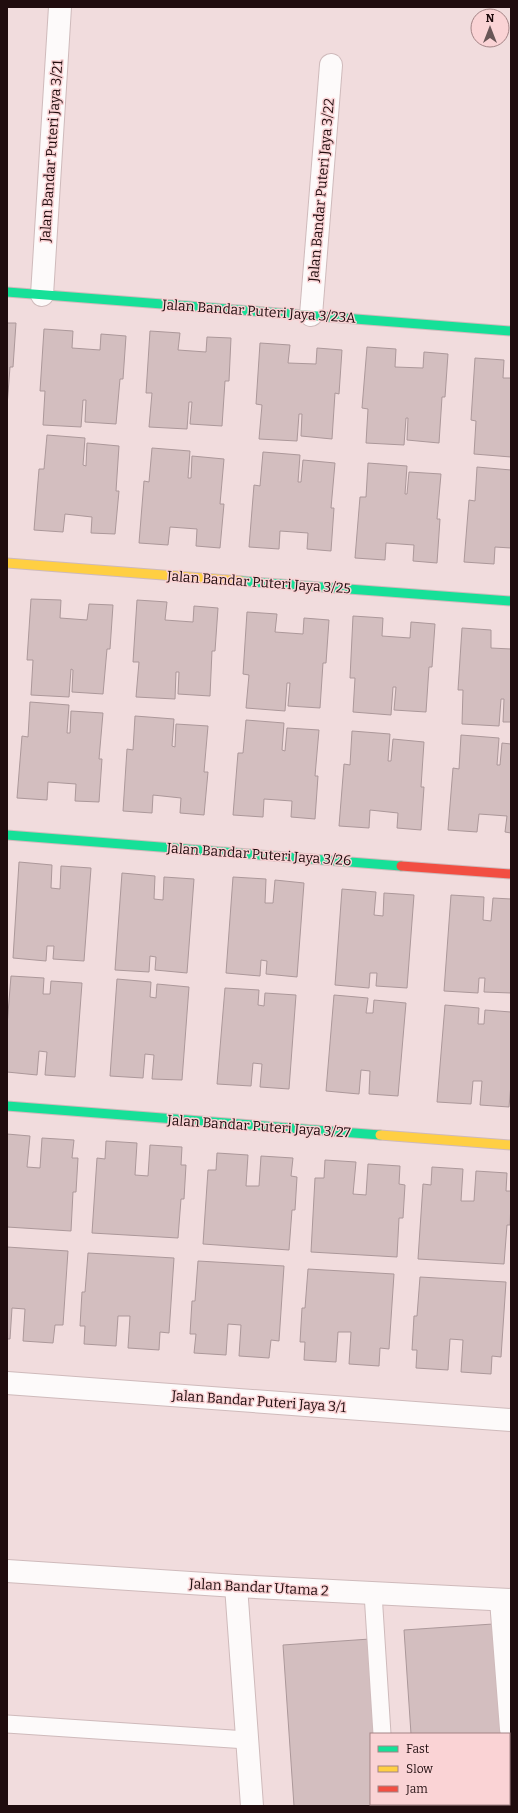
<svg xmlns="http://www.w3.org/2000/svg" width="518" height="1813" font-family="Bitter,serif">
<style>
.building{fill:#d3bebf;stroke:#ac989a}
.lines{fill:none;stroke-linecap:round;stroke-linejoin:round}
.lane-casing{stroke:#cfbabb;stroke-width:19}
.street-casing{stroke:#cfbabb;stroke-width:24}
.fast-casing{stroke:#cfbabb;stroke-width:11}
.slow-casing{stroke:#cfbabb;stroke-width:11}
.jam-casing{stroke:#cfbabb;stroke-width:11}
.lane{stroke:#fdfafa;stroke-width:17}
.street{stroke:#fdfafa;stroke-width:22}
.fast{stroke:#16e098;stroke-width:9}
.slow{stroke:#ffcf43;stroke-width:9}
.jam{stroke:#f24e42;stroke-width:9}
.labels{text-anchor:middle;stroke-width:3;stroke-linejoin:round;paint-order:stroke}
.street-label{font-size:14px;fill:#200c0e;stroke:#fad3d5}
</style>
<rect width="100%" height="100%" fill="#f1dcdd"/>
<g class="building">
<path d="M 7,323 L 16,323 L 13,367 L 10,367 L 7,406 Z"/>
<path d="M 44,329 L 73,331 L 72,348 L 100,350 L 101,334 L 126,336 L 123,379 L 120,379 L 116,424 L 85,422 L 86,400 L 83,400 L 81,427 L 43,425 L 45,391 L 40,391 Z"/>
<path d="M 150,331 L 180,333 L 178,350 L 206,352 L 207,337 L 231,338 L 229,381 L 225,381 L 222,426 L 190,424 L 192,402 L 189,402 L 187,429 L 149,427 L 152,393 L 146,393 Z"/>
<path d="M 260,343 L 290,345 L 288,363 L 316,364 L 317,348 L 342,350 L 339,394 L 335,393 L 332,439 L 301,436 L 302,414 L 299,414 L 297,441 L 259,439 L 262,405 L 256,404 Z"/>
<path d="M 367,347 L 396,349 L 395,367 L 423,368 L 424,352 L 448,354 L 445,397 L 442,397 L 439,443 L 407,440 L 408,418 L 406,418 L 404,445 L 366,443 L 368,409 L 362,408 Z"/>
<path d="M 475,358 L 504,360 L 503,378 L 511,378 L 511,457 L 474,454 L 476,421 L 471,420 Z"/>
<path d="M 47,435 L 85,438 L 83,465 L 86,466 L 87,443 L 119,446 L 116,491 L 119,491 L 115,534 L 91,533 L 92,517 L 65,514 L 63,532 L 34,530 L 39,469 L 44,469 Z"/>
<path d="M 152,448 L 190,451 L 188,478 L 191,478 L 192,456 L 224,459 L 220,504 L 224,504 L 220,548 L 196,546 L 197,529 L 170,527 L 168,545 L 139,543 L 144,481 L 149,482 Z"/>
<path d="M 263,452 L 300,455 L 298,482 L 301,482 L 303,460 L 335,463 L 331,508 L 334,508 L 331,551 L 307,549 L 308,533 L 280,531 L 279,549 L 249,547 L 254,485 L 260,486 Z"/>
<path d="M 368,463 L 407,466 L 405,494 L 407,494 L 409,472 L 441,474 L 437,519 L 440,519 L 437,563 L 413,561 L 414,545 L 386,543 L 385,560 L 355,558 L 360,497 L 366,497 Z"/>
<path d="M 477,467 L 511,470 L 511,548 L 495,547 L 494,564 L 464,562 L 469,500 L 475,501 Z"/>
<path d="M 31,599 L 61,600 L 60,618 L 87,620 L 89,604 L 113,605 L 110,649 L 107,649 L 103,694 L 72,692 L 73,670 L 71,669 L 69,697 L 31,695 L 33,660 L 27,660 Z"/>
<path d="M 137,600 L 167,602 L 165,620 L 193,622 L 194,606 L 218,608 L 215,651 L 212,651 L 210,696 L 178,694 L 179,672 L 176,672 L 175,699 L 136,697 L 139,662 L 133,662 Z"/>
<path d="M 247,612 L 277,614 L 275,632 L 303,634 L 304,618 L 329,620 L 326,663 L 323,663 L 320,708 L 288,706 L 290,683 L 287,683 L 285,711 L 246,708 L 249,675 L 243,674 Z"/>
<path d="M 353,616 L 383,618 L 382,636 L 410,638 L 411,622 L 435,624 L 432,667 L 429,667 L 426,712 L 394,710 L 396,687 L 393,687 L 391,715 L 353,712 L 355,678 L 350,678 Z"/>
<path d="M 462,628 L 491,630 L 491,648 L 511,649 L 511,722 L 503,722 L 504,699 L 501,699 L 499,726 L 462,724 L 463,690 L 458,690 Z"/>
<path d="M 30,702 L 69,705 L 67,733 L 70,733 L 71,711 L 103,713 L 99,759 L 102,759 L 99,802 L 75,801 L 76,784 L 48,782 L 47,800 L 17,798 L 22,736 L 28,737 Z"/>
<path d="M 135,716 L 174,719 L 172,746 L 175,747 L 176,724 L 208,726 L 204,772 L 208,772 L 204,815 L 180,813 L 181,798 L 153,795 L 152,813 L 123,811 L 127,749 L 133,750 Z"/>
<path d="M 246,720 L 284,723 L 282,750 L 285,751 L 287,728 L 319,730 L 315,776 L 318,776 L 315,819 L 291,817 L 292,801 L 264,799 L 263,817 L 233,815 L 238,753 L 243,753 Z"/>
<path d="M 352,731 L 390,734 L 388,761 L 391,761 L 393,739 L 424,742 L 421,787 L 424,787 L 421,830 L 397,828 L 398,813 L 370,810 L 369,828 L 339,826 L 344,764 L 350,765 Z"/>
<path d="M 461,735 L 499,738 L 497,765 L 500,765 L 502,743 L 511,744 L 511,833 L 505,832 L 507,816 L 479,814 L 477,832 L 448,830 L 453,768 L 459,769 Z"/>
<path d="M 19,862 L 52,865 L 51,888 L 60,889 L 61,866 L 91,868 L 84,961 L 53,959 L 54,946 L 47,946 L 46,961 L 13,958 Z"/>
<path d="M 122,873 L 155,876 L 154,899 L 163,900 L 164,877 L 194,879 L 187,973 L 155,970 L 156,957 L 150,956 L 149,972 L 115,970 Z"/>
<path d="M 233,877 L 266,879 L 265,903 L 273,903 L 275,880 L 304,883 L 297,977 L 266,974 L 267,961 L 261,960 L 260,976 L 226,973 Z"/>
<path d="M 342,889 L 376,892 L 374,915 L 383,916 L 384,893 L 414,895 L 407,988 L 376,986 L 377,973 L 370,973 L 369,988 L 335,985 Z"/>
<path d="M 451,895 L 484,897 L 483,920 L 491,921 L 493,898 L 511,899 L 511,993 L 484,992 L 485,978 L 479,978 L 478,993 L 444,991 Z"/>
<path d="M 11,976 L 44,978 L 43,994 L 50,994 L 51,981 L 82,983 L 75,1077 L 45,1075 L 47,1052 L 39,1051 L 37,1075 L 7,1072 L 7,1026 Z"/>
<path d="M 117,979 L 151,982 L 150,997 L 156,998 L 157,984 L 189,987 L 182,1080 L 152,1079 L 154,1055 L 145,1054 L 143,1078 L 110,1076 Z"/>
<path d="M 225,988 L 259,990 L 258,1005 L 264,1006 L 265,993 L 296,995 L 289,1089 L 260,1087 L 262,1064 L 253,1063 L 251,1086 L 217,1084 Z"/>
<path d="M 334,995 L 368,998 L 366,1013 L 373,1013 L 374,1000 L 406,1003 L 398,1096 L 369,1094 L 370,1071 L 361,1070 L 359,1094 L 326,1091 Z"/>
<path d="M 445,1005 L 479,1008 L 478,1024 L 484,1024 L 485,1010 L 511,1012 L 511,1084 L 509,1107 L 480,1105 L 482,1081 L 473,1081 L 471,1104 L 437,1102 Z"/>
<path d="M 7,1134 L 30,1136 L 27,1167 L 40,1168 L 42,1138 L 74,1140 L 72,1158 L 78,1158 L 76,1192 L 73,1192 L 71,1231 L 7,1227 Z"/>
<path d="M 106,1141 L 137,1143 L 135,1175 L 148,1176 L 150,1145 L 182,1147 L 181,1165 L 186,1165 L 184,1199 L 181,1199 L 178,1238 L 92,1233 L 97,1158 L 105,1159 Z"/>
<path d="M 217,1153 L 248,1155 L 246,1186 L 259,1186 L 261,1156 L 293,1158 L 291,1176 L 297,1177 L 295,1210 L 292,1210 L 289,1250 L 203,1244 L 208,1170 L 216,1170 Z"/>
<path d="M 325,1160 L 356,1162 L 353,1194 L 366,1195 L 368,1164 L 400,1166 L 399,1184 L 405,1185 L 403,1218 L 399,1218 L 397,1257 L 311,1252 L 315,1178 L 324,1178 Z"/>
<path d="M 432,1167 L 463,1169 L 461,1201 L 474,1201 L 476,1171 L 507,1173 L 506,1191 L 511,1191 L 511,1202 L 510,1225 L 507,1225 L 504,1264 L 418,1259 L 423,1184 L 431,1185 Z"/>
<path d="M 7,1247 L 68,1251 L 63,1325 L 55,1325 L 53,1343 L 23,1341 L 25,1309 L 12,1308 L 10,1339 L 7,1339 Z"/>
<path d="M 88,1253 L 174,1258 L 169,1333 L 160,1332 L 159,1350 L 128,1348 L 130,1316 L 118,1316 L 116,1346 L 84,1344 L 85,1326 L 80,1326 L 82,1292 L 85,1292 Z"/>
<path d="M 198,1261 L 284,1266 L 279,1341 L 271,1340 L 269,1358 L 239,1356 L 241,1325 L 228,1324 L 226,1355 L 194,1353 L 196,1334 L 190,1334 L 192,1301 L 195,1301 Z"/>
<path d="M 308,1269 L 394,1274 L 389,1349 L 380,1348 L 379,1366 L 349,1364 L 351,1332 L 338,1332 L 336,1362 L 304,1360 L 305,1342 L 300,1342 L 302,1308 L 305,1308 Z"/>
<path d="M 420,1277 L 506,1282 L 501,1357 L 492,1356 L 491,1374 L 461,1372 L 463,1340 L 450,1339 L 448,1370 L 416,1368 L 417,1350 L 412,1350 L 414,1316 L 417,1316 Z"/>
<path d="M 493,1624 L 501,1734 L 411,1734 L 404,1630 Z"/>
<path d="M 370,1639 L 376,1734 L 371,1734 L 371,1804 L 381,1804 L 381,1806 L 294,1806 L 283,1645 Z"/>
<rect x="416" y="1804" width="89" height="2"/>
</g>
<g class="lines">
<defs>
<g id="lane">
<path d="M 373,1593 L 382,1734"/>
<path d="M 7,1724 L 247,1740"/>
<path d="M 387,1804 L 387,1806"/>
</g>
<g id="street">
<path d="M 42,295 L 60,7"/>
<path d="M 311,315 L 331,65"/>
<path d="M 7,1383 L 511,1420"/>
<path d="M 7,1571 L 236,1586 L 511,1600"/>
<path d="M 236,1586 L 252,1806"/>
<path d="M 501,1600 L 511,1729"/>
</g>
<g id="fast">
<path d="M 7,292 L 511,331"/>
<path d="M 241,581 L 511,601"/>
<path d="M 7,835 L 401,866"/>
<path d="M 7,1106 L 380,1135"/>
</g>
<g id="slow">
<path d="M 7,563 L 241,581"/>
<path d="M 380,1135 L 511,1145"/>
</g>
<path id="jam" d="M 401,866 L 511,874"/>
</defs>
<use href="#lane" class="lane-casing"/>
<use href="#street" class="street-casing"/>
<use href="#fast" class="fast-casing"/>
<use href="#slow" class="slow-casing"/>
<use href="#jam" class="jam-casing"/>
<use href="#lane" class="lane"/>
<use href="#street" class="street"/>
<use href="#fast" class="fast"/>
<use href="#slow" class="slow"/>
<use href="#jam" class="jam"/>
</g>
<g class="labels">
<g class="street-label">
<text transform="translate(51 151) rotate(-86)" y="5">Jalan Bandar Puteri Jaya 3/21</text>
<text transform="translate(321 190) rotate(-85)" y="5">Jalan Bandar Puteri Jaya 3/22</text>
<text transform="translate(259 311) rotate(4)" y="5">Jalan Bandar Puteri Jaya 3/23A</text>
<text transform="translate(259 582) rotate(4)" y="5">Jalan Bandar Puteri Jaya 3/25</text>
<text transform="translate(259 854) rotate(4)" y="5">Jalan Bandar Puteri Jaya 3/26</text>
<text transform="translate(259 1126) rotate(4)" y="5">Jalan Bandar Puteri Jaya 3/27</text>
<text transform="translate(259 1401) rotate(4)" y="5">Jalan Bandar Puteri Jaya 3/1</text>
<text transform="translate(259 1587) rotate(3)" y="5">Jalan Bandar Utama 2</text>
</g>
</g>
<rect width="518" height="1813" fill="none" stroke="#200c0e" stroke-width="16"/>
<rect x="370" y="1733" width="140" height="72" fill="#fad3d5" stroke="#a38385"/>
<rect x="378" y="1746" width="20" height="6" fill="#16e098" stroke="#a38385"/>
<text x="406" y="1753" font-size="12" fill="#200c0e">Fast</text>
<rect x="378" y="1766" width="20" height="6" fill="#ffcf43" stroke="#a38385"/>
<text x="406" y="1773" font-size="12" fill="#200c0e">Slow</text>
<rect x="378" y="1786" width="20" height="6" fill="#f24e42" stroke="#a38385"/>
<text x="406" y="1793" font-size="12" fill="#200c0e">Jam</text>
<g transform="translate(490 28)"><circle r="19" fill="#fad3d5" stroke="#a38385"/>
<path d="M0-3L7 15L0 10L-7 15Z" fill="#695556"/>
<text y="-6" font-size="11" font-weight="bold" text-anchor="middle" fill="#200c0e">N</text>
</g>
</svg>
